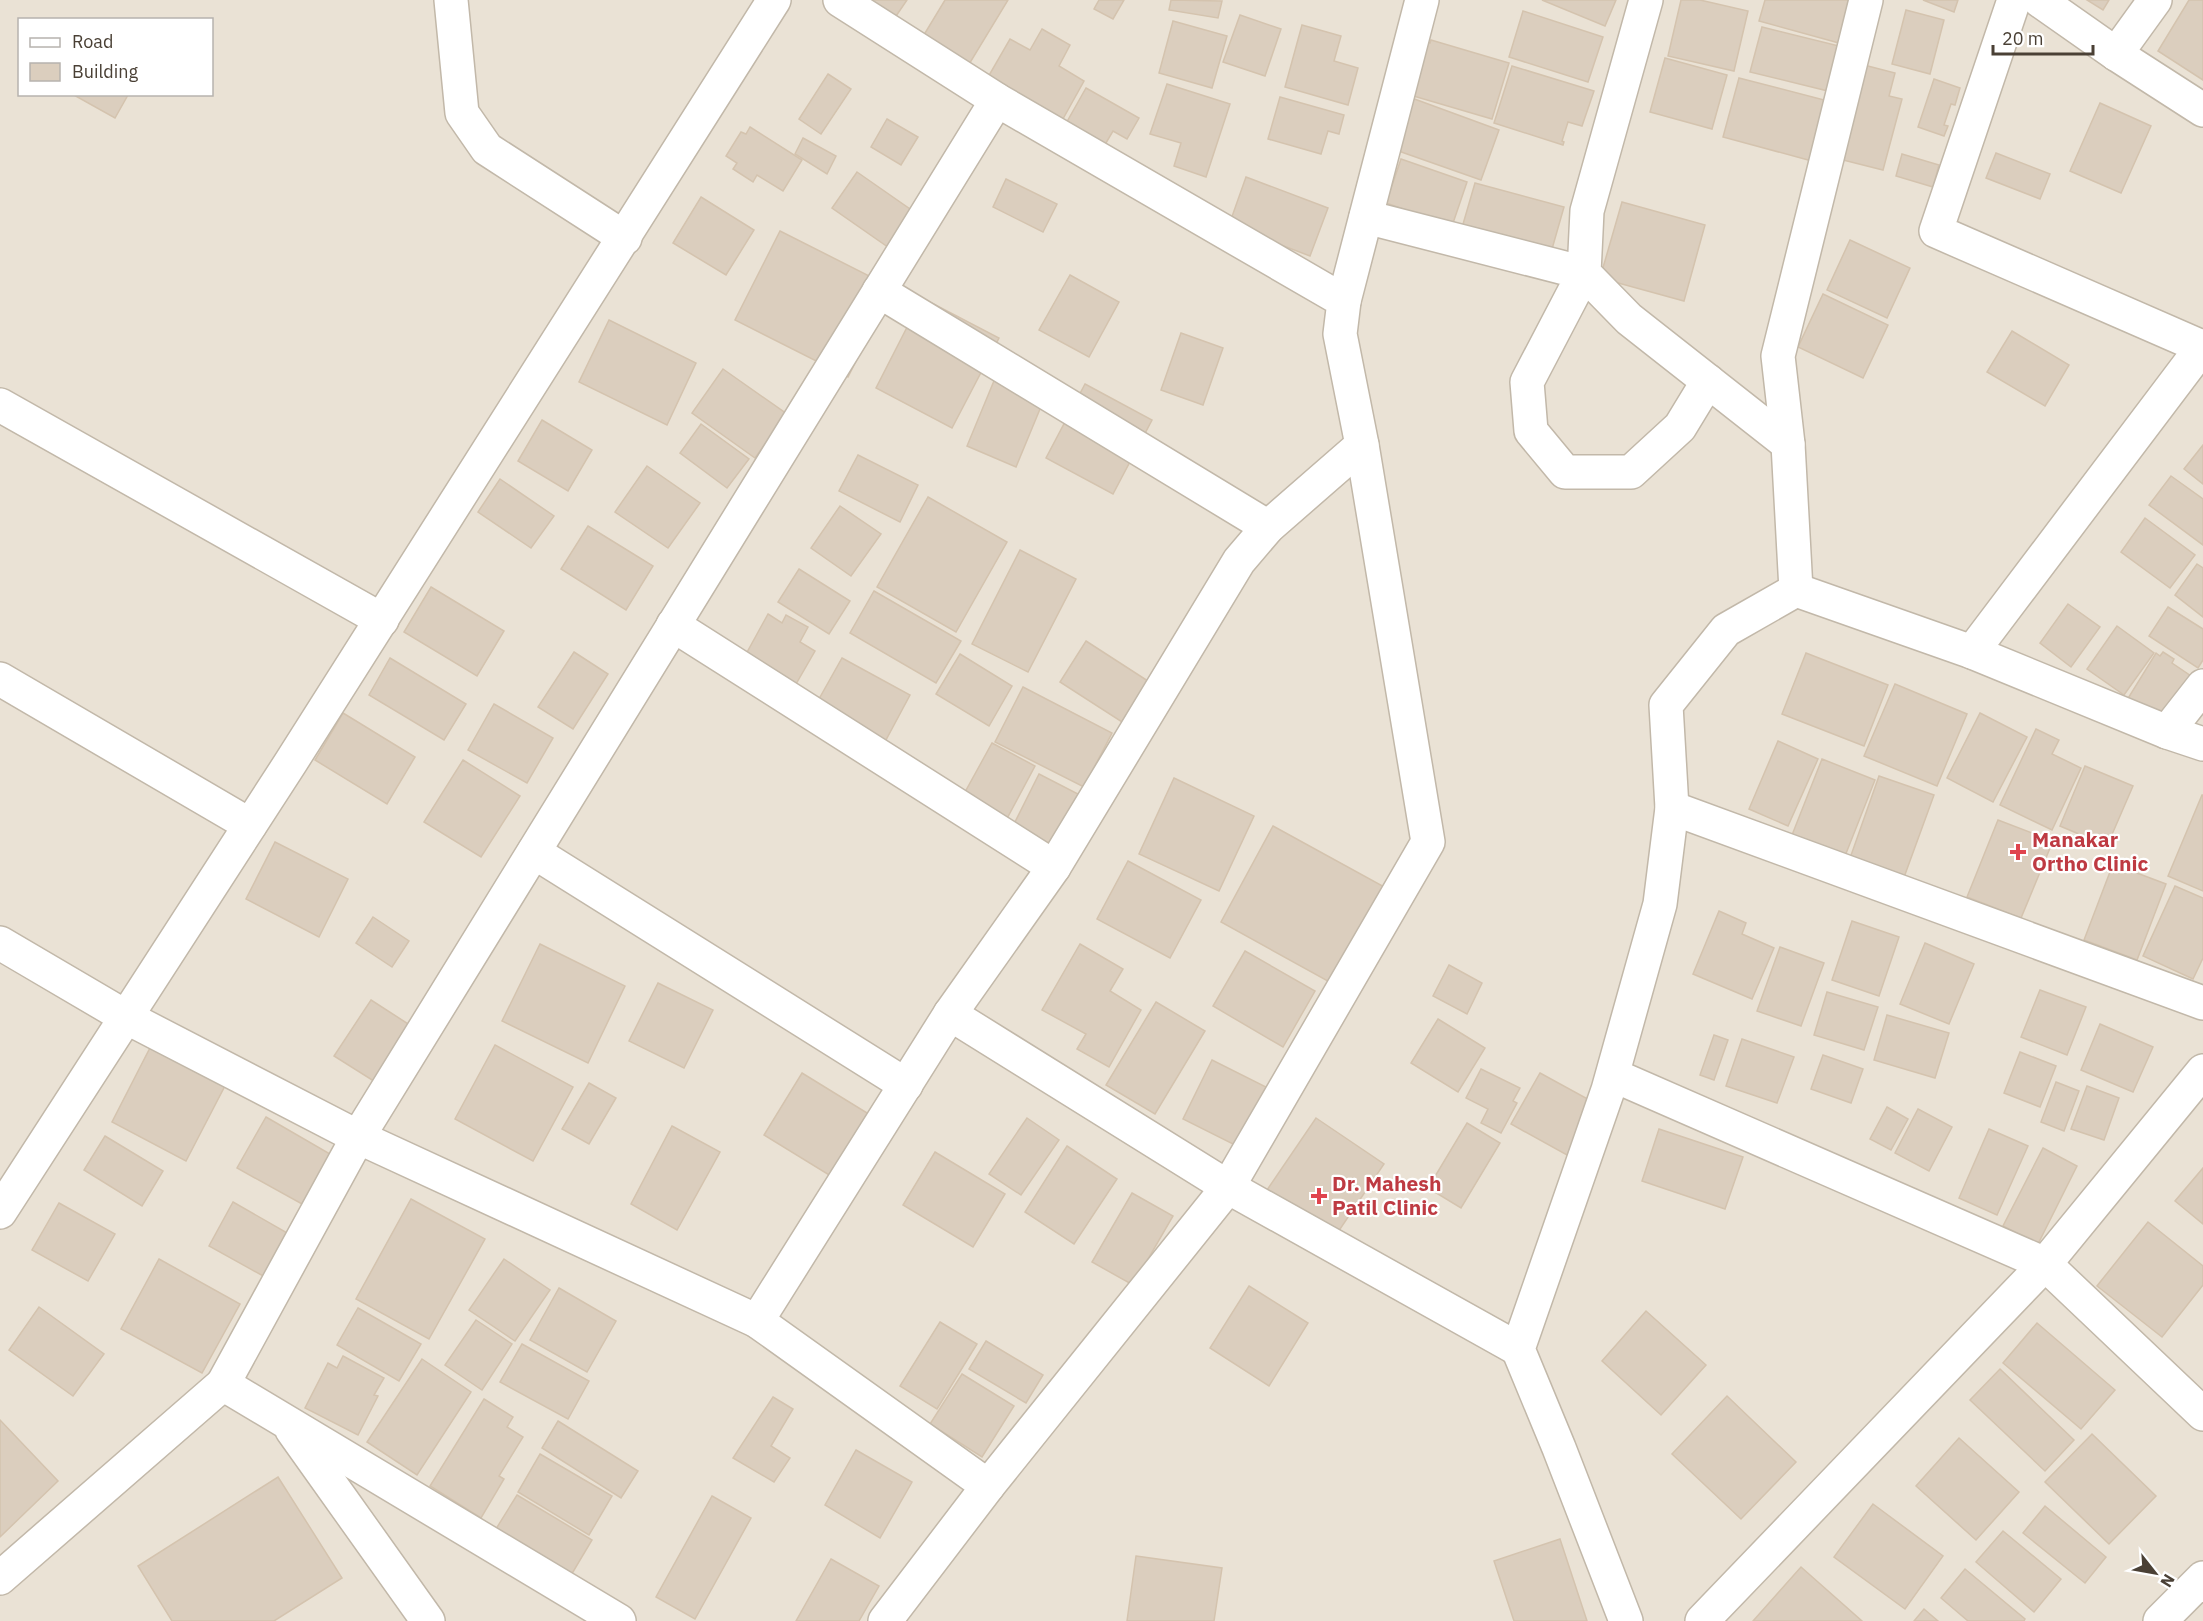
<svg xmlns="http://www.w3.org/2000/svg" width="2203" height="1621" font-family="'IBM Plex Sans',sans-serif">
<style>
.residential{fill:#eae2d5;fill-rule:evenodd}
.building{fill:#dbcebe;stroke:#d4c3ae;stroke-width:1.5}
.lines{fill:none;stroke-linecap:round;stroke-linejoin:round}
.street-casing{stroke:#c2b8a9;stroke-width:36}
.street{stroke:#fff;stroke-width:33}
.health-dot{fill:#e0444e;stroke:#fff;stroke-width:2}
.labels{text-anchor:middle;stroke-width:4.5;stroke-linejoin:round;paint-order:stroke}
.health-label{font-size:21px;font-weight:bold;fill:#be3a42;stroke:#fff;text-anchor:start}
</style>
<rect width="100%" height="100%" fill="#f5f0e7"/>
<path class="residential" d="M 0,0 L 2203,0 L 2203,1621 L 0,1621 ZM 20,20 L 212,20 L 212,94 L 20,94 Z"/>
<g class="building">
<path d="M 861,0 L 907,0 L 892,22 Z"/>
<path d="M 945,0 L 1008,0 L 968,66 L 922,38 Z"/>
<path d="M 1099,0 L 1124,0 L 1113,19 L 1094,9 Z"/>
<path d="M 1171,0 L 1222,1 L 1218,18 L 1169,10 Z"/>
<path d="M 1542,0 L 1616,0 L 1605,26 Z"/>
<path d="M 1681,0 L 1700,0 L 1748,11 L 1734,71 L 1668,56 Z"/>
<path d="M 1765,0 L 1851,0 L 1839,43 L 1759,21 Z"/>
<path d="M 1923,0 L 1958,0 L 1954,12 Z"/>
<path d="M 2087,0 L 2109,0 L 2103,10 Z"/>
<path d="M 2189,0 L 2203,0 L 2203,80 L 2158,51 Z"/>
<path d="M 1906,10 L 1944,20 L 1930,74 L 1892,64 Z"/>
<path d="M 1523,11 L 1603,37 L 1588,82 L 1509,57 Z"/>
<path d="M 1240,15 L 1281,29 L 1265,76 L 1223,62 Z"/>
<path d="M 1173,21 L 1227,36 L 1212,88 L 1159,73 Z"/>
<path d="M 1302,25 L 1341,36 L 1334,61 L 1358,68 L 1348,105 L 1285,87 Z"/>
<path d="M 1762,27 L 1839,46 L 1828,91 L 1750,72 Z"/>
<path d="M 1042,29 L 1070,45 L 1059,66 L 1084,81 L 1059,126 L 984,84 L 1010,39 L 1030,50 Z"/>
<path d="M 1431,40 L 1509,63 L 1492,119 L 1410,95 L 1425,41 L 1430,43 Z"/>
<path d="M 1665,58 L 1727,75 L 1712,129 L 1650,112 Z"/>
<path d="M 1864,65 L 1895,73 L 1889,96 L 1902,99 L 1883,170 L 1839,159 Z"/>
<path d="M 1512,66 L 1594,91 L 1582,126 L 1568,122 L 1562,141 L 1564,142 L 1563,145 L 1494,123 Z"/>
<path d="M 828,74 L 851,89 L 821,134 L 799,119 Z"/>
<path d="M 1739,78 L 1828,101 L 1812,161 L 1723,137 Z"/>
<path d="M 1934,79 L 1960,88 L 1955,105 L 1951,104 L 1944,125 L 1948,126 L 1944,136 L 1918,127 Z"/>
<path d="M 1167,84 L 1230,104 L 1206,177 L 1174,166 L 1181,143 L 1150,134 Z"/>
<path d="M 1086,88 L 1139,118 L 1127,139 L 1113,131 L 1103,148 L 1064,127 Z"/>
<path d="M 72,94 L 127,94 L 128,95 L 115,118 Z"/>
<path d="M 1280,97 L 1344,115 L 1339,134 L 1328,131 L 1321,154 L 1268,139 Z"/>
<path d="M 1409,97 L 1499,130 L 1481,180 L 1390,148 Z"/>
<path d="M 2100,103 L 2151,126 L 2121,193 L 2070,171 Z"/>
<path d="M 887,119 L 918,137 L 901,165 L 871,147 Z"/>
<path d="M 750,127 L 802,160 L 783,191 L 757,175 L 753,182 L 733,169 L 737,163 L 726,156 L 741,132 L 746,134 Z"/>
<path d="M 803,138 L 836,156 L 827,174 L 795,154 Z"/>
<path d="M 1996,153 L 2050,174 L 2040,199 L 1986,178 Z"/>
<path d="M 1902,154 L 1939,165 L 1933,187 L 1896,176 Z"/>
<path d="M 1401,159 L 1467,182 L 1452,226 L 1386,203 Z"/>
<path d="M 857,172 L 920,216 L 895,252 L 832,208 Z"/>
<path d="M 1246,177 L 1328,208 L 1310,256 L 1229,225 Z"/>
<path d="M 1006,179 L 1057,204 L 1043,232 L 993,207 Z"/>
<path d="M 1475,183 L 1564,207 L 1550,256 L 1461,231 Z"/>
<path d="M 701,197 L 754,230 L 726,275 L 673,243 Z"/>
<path d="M 1622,202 L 1705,225 L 1684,301 L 1600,278 Z"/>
<path d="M 780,231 L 893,288 L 848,377 L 735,320 Z"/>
<path d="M 1850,240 L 1910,268 L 1887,318 L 1827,290 Z"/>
<path d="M 1070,275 L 1119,302 L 1089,357 L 1039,330 Z"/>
<path d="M 1823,294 L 1888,325 L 1863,378 L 1798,347 Z"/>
<path d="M 922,298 L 999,338 L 952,428 L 876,388 Z"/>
<path d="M 609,320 L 696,363 L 667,425 L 579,382 Z"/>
<path d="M 2012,331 L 2069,365 L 2045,406 L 1987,372 Z"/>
<path d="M 1181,333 L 1223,348 L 1203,405 L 1161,390 Z"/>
<path d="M 723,369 L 787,414 L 755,458 L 692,413 Z"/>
<path d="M 996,376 L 1045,397 L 1016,467 L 967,446 Z"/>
<path d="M 1085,384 L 1152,420 L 1113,494 L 1046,458 Z"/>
<path d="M 542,420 L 592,450 L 568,491 L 518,461 Z"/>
<path d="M 701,424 L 749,459 L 727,488 L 680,453 Z"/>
<path d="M 2203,445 L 2203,484 L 2184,469 Z"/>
<path d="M 858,455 L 918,485 L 900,522 L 839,491 Z"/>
<path d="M 647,466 L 700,503 L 668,548 L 615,512 Z"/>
<path d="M 2171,476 L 2203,499 L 2203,545 L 2149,505 Z"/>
<path d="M 500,479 L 554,516 L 531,548 L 478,512 Z"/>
<path d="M 928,497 L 1007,542 L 956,632 L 877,587 Z"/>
<path d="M 840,506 L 881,534 L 851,576 L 811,548 Z"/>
<path d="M 2145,518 L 2195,555 L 2170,588 L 2121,552 Z"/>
<path d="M 588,526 L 653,566 L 626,610 L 561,569 Z"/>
<path d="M 1020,550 L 1076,579 L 1028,672 L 972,644 Z"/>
<path d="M 2197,564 L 2203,568 L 2203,617 L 2175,595 Z"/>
<path d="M 799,569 L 850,601 L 829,634 L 778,602 Z"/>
<path d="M 431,587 L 504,631 L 477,676 L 404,632 Z"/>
<path d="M 874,591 L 961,641 L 936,683 L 850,633 Z"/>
<path d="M 2068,604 L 2100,627 L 2071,667 L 2040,643 Z"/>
<path d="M 2168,607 L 2203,629 L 2203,660 L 2198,668 L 2149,636 Z"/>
<path d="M 768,614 L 782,623 L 786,615 L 808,627 L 800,642 L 815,651 L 796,684 L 745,656 Z"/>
<path d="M 2117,626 L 2154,653 L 2124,695 L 2087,669 Z"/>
<path d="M 1086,641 L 1148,681 L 1122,722 L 1060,682 Z"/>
<path d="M 574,652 L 608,674 L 573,729 L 538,707 Z"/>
<path d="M 2163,652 L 2174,659 L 2172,663 L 2191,676 L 2162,721 L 2127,700 L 2156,653 L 2160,656 Z"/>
<path d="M 1806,653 L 1888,685 L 1864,746 L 1782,714 Z"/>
<path d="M 960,654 L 1012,686 L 989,726 L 936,694 Z"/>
<path d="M 390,658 L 466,704 L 444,740 L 369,695 Z"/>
<path d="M 842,658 L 910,695 L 879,753 L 810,715 Z"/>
<path d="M 1895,684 L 1967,714 L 1937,786 L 1864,756 Z"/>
<path d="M 1023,687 L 1112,733 L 1084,787 L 995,742 Z"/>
<path d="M 494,704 L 553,738 L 527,783 L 468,750 Z"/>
<path d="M 343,713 L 415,757 L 387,804 L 315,760 Z"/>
<path d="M 1980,713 L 2027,737 L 1993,802 L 1947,778 Z"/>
<path d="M 2036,729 L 2059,740 L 2052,754 L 2081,768 L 2052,830 L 2000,805 Z"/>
<path d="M 1778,741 L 1818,759 L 1788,826 L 1749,809 Z"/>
<path d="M 992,743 L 1035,766 L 1003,826 L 959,803 Z"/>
<path d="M 1822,759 L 1875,780 L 1845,856 L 1792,835 Z"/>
<path d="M 463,760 L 520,796 L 481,857 L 424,822 Z"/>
<path d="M 2085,766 L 2133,786 L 2107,846 L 2060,826 Z"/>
<path d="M 1039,774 L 1080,795 L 1050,854 L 1009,834 Z"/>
<path d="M 1879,776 L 1934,795 L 1903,880 L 1849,861 Z"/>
<path d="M 1174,778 L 1254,816 L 1219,891 L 1139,854 Z"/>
<path d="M 2202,795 L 2203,795 L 2203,891 L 2168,876 Z"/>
<path d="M 1998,820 L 2053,841 L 2021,918 L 1967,897 Z"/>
<path d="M 1273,826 L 1388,889 L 1335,985 L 1221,922 Z"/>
<path d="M 275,842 L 348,879 L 319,937 L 246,899 Z"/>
<path d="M 1128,861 L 1201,900 L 1170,958 L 1097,919 Z"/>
<path d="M 2113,864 L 2166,884 L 2137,960 L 2084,940 Z"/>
<path d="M 2175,886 L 2203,898 L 2203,958 L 2193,979 L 2143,956 Z"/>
<path d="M 1719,911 L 1746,923 L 1742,934 L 1774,948 L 1752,999 L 1693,974 Z"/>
<path d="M 373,917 L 409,941 L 392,967 L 356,943 Z"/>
<path d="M 1852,921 L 1899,937 L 1879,996 L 1832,980 Z"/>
<path d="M 1925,943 L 1974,964 L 1949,1024 L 1900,1004 Z"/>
<path d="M 540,944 L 625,986 L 588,1063 L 502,1021 Z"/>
<path d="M 1080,944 L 1123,969 L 1110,991 L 1141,1010 L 1109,1067 L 1077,1049 L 1086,1034 L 1042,1010 Z"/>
<path d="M 1780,947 L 1824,963 L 1801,1026 L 1757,1011 Z"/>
<path d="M 1245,951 L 1315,991 L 1283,1047 L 1213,1006 Z"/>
<path d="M 1449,965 L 1482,983 L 1467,1014 L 1433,996 Z"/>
<path d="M 658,983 L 713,1010 L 684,1068 L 629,1041 Z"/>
<path d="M 2040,990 L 2086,1007 L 2067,1055 L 2021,1037 Z"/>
<path d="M 1827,992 L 1878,1007 L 1864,1050 L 1814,1035 Z"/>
<path d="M 371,1000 L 416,1029 L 380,1085 L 334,1056 Z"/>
<path d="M 1156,1002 L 1205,1031 L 1155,1114 L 1106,1085 Z"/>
<path d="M 1887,1015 L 1949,1033 L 1935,1078 L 1874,1060 Z"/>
<path d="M 1438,1019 L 1485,1048 L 1458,1092 L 1411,1063 Z"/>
<path d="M 2100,1024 L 2153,1047 L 2133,1092 L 2081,1070 Z"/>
<path d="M 1714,1035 L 1728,1040 L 1714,1080 L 1700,1075 Z"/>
<path d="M 1742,1039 L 1794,1057 L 1777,1103 L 1726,1086 Z"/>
<path d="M 153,1042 L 228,1080 L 186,1161 L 112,1122 Z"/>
<path d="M 495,1045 L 573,1087 L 533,1161 L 455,1119 Z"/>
<path d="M 2020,1052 L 2056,1066 L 2040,1107 L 2004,1093 Z"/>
<path d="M 1823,1055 L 1863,1069 L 1851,1103 L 1811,1089 Z"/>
<path d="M 1212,1060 L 1272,1090 L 1243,1149 L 1183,1119 Z"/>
<path d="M 1481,1069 L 1520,1088 L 1513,1101 L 1517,1103 L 1501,1133 L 1481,1123 L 1488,1109 L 1466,1098 Z"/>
<path d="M 802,1073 L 872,1116 L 834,1178 L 764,1135 Z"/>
<path d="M 1540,1073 L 1595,1103 L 1567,1155 L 1511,1124 Z"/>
<path d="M 2056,1082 L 2079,1091 L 2064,1131 L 2041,1122 Z"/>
<path d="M 589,1083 L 616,1098 L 589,1144 L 562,1129 Z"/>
<path d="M 2087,1086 L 2119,1098 L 2104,1140 L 2071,1129 Z"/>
<path d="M 1887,1107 L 1908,1119 L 1891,1150 L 1870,1139 Z"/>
<path d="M 1918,1109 L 1952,1127 L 1929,1171 L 1895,1153 Z"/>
<path d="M 266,1117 L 330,1154 L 302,1204 L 237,1168 Z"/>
<path d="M 1027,1118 L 1059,1140 L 1021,1195 L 989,1174 Z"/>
<path d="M 1316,1118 L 1384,1164 L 1334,1238 L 1265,1193 Z"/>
<path d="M 1467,1123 L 1500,1143 L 1461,1208 L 1428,1188 Z"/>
<path d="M 672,1126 L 720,1152 L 677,1230 L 631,1204 Z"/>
<path d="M 1659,1129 L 1743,1157 L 1725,1209 L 1642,1181 Z"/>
<path d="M 1989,1129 L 2028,1146 L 1997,1215 L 1959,1198 Z"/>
<path d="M 105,1136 L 163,1171 L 142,1206 L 84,1170 Z"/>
<path d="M 1067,1146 L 1117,1179 L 1074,1244 L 1025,1212 Z"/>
<path d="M 2043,1148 L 2077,1166 L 2038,1244 L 2003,1226 Z"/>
<path d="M 935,1152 L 1005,1194 L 973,1247 L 903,1205 Z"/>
<path d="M 2203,1168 L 2203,1224 L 2175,1201 Z"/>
<path d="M 1132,1193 L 1173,1216 L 1133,1285 L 1092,1262 Z"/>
<path d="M 411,1199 L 485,1239 L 429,1339 L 356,1299 Z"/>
<path d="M 233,1202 L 289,1234 L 265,1277 L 209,1246 Z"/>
<path d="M 59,1203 L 115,1234 L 88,1281 L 32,1250 Z"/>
<path d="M 2148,1222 L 2203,1266 L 2203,1285 L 2162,1337 L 2097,1286 Z"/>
<path d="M 159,1259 L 240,1304 L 202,1373 L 121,1329 Z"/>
<path d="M 504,1259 L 550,1290 L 515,1341 L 469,1310 Z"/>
<path d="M 1249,1286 L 1308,1323 L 1269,1386 L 1210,1348 Z"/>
<path d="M 559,1288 L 616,1321 L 587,1372 L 530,1340 Z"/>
<path d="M 39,1307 L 104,1354 L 73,1396 L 9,1350 Z"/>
<path d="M 358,1308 L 421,1344 L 399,1381 L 337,1345 Z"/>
<path d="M 1646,1311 L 1706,1365 L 1661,1415 L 1602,1361 Z"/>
<path d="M 476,1320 L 512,1344 L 482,1390 L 445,1365 Z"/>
<path d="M 940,1322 L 977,1344 L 937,1409 L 900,1386 Z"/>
<path d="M 2037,1323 L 2115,1390 L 2081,1429 L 2003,1363 Z"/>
<path d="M 986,1341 L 1043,1375 L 1026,1403 L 969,1369 Z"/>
<path d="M 522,1344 L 589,1381 L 568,1419 L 500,1382 Z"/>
<path d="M 343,1356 L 384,1378 L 374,1395 L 378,1396 L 358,1435 L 305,1408 L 328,1363 L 337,1368 Z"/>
<path d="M 422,1359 L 471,1392 L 417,1475 L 367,1442 Z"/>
<path d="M 2000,1369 L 2074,1440 L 2045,1471 L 1970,1400 Z"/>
<path d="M 962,1374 L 1014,1406 L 982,1457 L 930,1424 Z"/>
<path d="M 1727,1396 L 1796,1462 L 1741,1519 L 1672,1454 Z"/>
<path d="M 773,1397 L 793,1409 L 771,1446 L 790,1458 L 774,1482 L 733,1458 Z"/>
<path d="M 484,1399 L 513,1417 L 507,1427 L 523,1437 L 499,1476 L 504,1479 L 481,1518 L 430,1486 Z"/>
<path d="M 0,1420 L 58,1481 L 0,1537 Z"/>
<path d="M 558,1421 L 638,1471 L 621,1498 L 542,1448 Z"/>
<path d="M 2092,1434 L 2156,1496 L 2109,1544 L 2045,1482 Z"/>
<path d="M 1959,1438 L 2019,1492 L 1976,1540 L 1916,1486 Z"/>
<path d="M 856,1450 L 912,1482 L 880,1538 L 825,1505 Z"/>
<path d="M 540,1454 L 612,1496 L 589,1535 L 518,1492 Z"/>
<path d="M 278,1477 L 342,1578 L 274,1621 L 172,1621 L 138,1566 Z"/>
<path d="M 517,1495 L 592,1540 L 567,1582 L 491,1537 Z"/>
<path d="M 712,1496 L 751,1518 L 695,1619 L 656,1597 Z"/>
<path d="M 1873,1504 L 1943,1556 L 1905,1609 L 1834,1557 Z"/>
<path d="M 2045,1506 L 2106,1557 L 2085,1583 L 2023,1533 Z"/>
<path d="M 2003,1531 L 2061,1579 L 2034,1612 L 1976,1562 Z"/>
<path d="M 1560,1539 L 1587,1621 L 1514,1621 L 1494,1561 Z"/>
<path d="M 1136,1556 L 1222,1568 L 1214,1621 L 1127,1621 Z"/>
<path d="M 831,1559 L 879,1586 L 859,1621 L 796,1621 Z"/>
<path d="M 1801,1567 L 1862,1621 L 1753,1621 Z"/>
<path d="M 1965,1569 L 2025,1619 L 2024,1621 L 1968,1621 L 1941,1598 Z"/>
<path d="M 1924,1609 L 1938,1621 L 1914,1621 Z"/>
</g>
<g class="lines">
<defs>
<g id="street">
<path d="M 451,0 L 462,113 L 487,149 L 625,238"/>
<path d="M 840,0 L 997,100 L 1344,301 L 1340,334 L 1362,445 L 1428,842 L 1228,1187 L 988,1486"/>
<path d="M 1646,0 L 1587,211 L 1584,273 L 1629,319 L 1788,444"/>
<path d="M 2014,0 L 1936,231 L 2202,347"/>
<path d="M 2039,0 L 2116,54 L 2203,110"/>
<path d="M 2116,54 L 2155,0"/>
<path d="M 1366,217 L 1584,273 L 1527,382 L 1531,431 L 1565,472 L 1631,472 L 1680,427 L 1708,381"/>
<path d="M 879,291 L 1268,527"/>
<path d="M 1344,301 L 1422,0"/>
<path d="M 0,405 L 382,620"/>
<path d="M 1796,590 L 1972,652 L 2167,732 L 2203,744"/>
<path d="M 673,625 L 1054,867"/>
<path d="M 1972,652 L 2203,346"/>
<path d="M 0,679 L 250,825"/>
<path d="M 2167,732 L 2203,686"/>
<path d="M 1672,808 L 2203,1003"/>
<path d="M 534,852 L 906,1085"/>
<path d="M 0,943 L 126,1017 L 358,1137 L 757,1321 L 988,1486 L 885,1621"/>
<path d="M 950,1014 L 1228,1187 L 1518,1349"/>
<path d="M 1613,1075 L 2045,1264 L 2203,1414"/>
<path d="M 0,1212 L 291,762 L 774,0"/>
<path d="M 757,1321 L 950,1014 L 1054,867 L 1239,561 L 1268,527 L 1362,445"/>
<path d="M 223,1384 L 358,1137 L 997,100"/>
<path d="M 292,1430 L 428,1621"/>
<path d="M 0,1578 L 223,1384 L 619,1621"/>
<path d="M 1626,1621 L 1559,1448 L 1518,1349 L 1608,1090 L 1660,904 L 1672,808 L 1666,705 L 1726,630 L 1796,590 L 1788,444 L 1778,356 L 1866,0"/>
<path d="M 1702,1621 L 2045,1264 L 2203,1071"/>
<path d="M 2160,1621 L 2203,1578"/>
</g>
</defs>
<use href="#street" class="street-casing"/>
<use href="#street" class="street"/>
</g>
<g class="health-dot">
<path d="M2015 843h6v6h6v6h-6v6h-6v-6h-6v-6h6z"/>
<path d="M1316 1187h6v6h6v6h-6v6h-6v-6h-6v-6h6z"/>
</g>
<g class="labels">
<g class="health-label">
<text x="2032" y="847">Manakar<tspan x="2032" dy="24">Ortho Clinic</tspan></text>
<text x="1332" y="1191">Dr. Mahesh<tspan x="1332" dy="24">Patil Clinic</tspan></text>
</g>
</g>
<rect x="18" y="18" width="195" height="78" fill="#ffffff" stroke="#b7b3ae" stroke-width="1.5"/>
<rect x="30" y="38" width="30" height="9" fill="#ffffff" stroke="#b7b3ae" stroke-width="1.5"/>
<text x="72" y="48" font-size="18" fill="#4a4035">Road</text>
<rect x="30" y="63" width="30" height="18" fill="#dbcebe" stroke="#b7b3ae" stroke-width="1.5"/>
<text x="72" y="78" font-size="18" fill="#4a4035">Building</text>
<g transform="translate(2155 1573) rotate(121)" stroke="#ffffff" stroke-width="4.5" paint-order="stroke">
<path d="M0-4.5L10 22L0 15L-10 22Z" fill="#4a4035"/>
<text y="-9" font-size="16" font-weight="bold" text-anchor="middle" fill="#4a4035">N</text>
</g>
<path d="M1993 45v9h100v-9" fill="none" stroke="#4a4035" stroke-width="3"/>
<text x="2002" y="45" font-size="18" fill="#4a4035" stroke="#ffffff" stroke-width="4.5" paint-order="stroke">20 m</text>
</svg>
